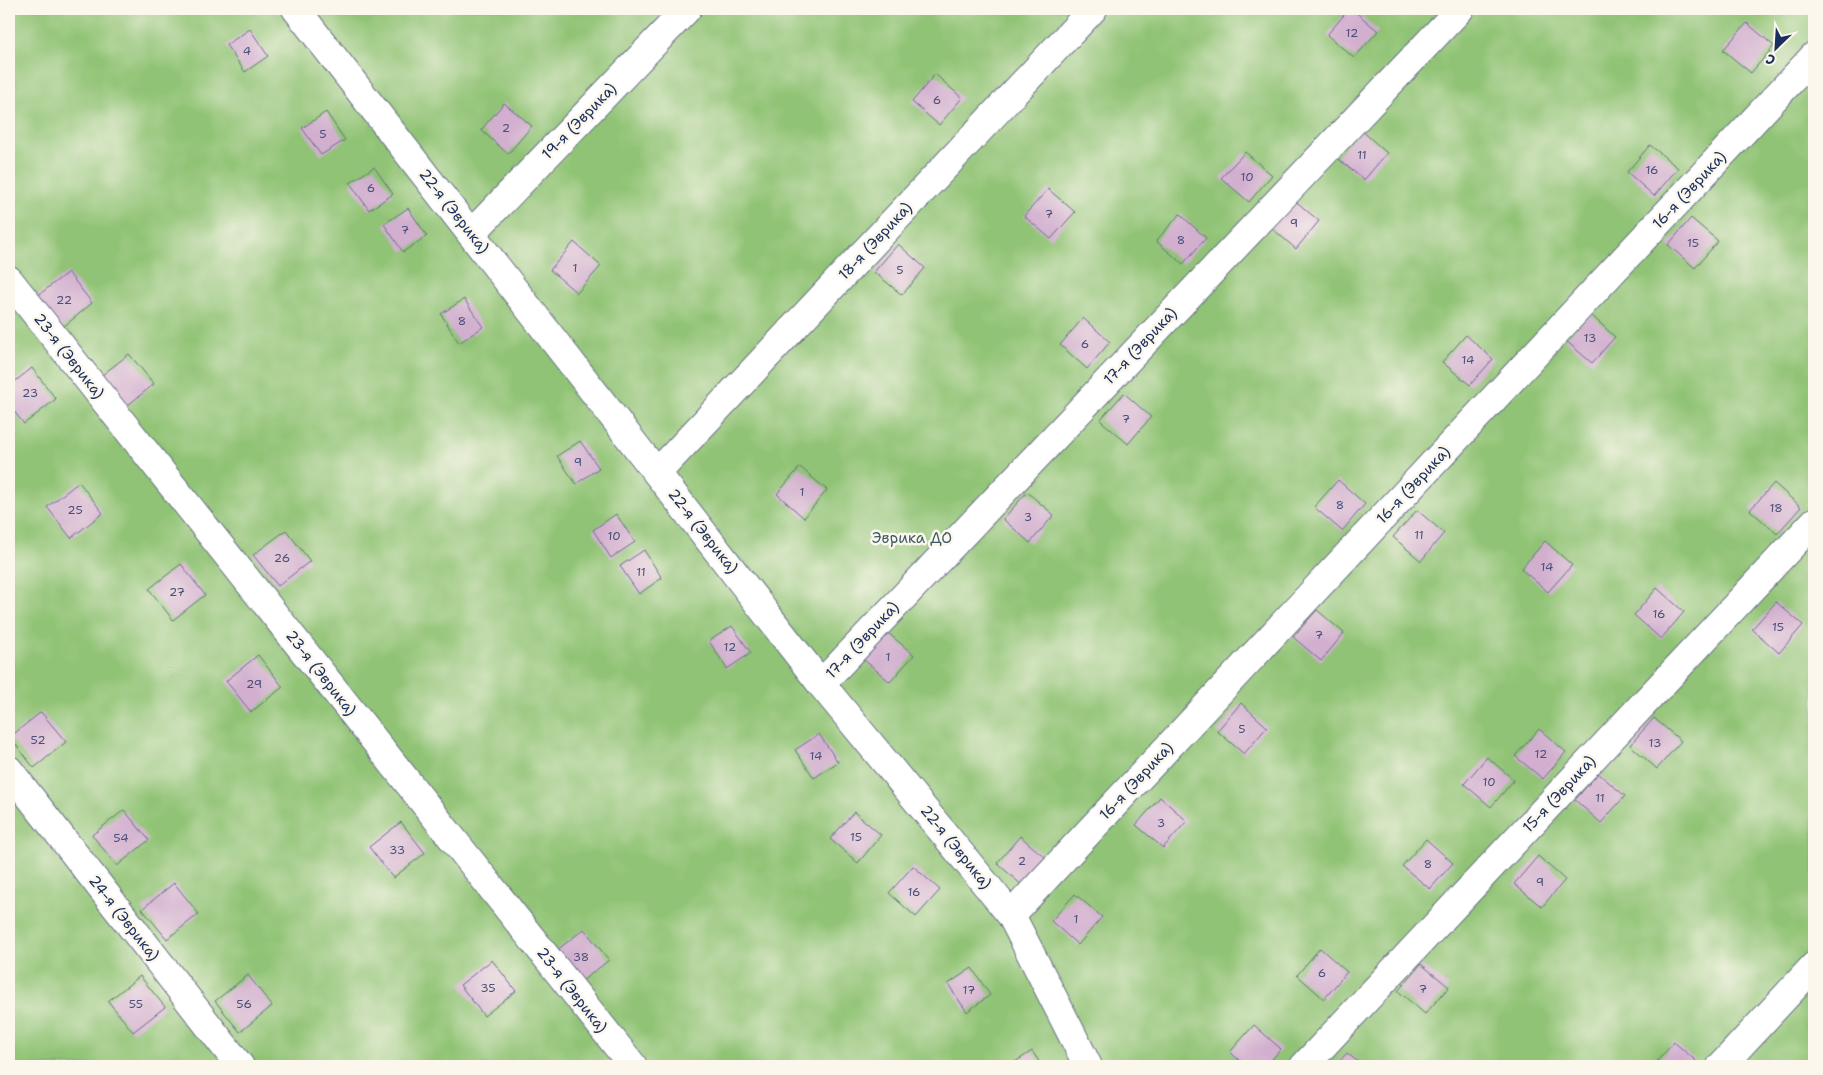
<svg xmlns="http://www.w3.org/2000/svg" width="1823" height="1075" font-family="'Shantell Sans',sans-serif">
<style>
.green{fill:#90c374;stroke:#567969}
.building{fill:#d2afcf}
.lines{fill:none;stroke-linecap:round;stroke-linejoin:round}
.minor-casing{stroke:#666f84;stroke-width:30}
.minor{stroke:#fff;stroke-width:28}
.labels{text-anchor:middle;stroke-width:5;stroke-linejoin:round;paint-order:stroke}
.number-label{font-size:12px;fill:#494f7a}
.street-label{font-size:15px;fill:#1b2f5e;stroke:#fbf7ec}
.park-label{font-size:15px;fill:#3e5b65;stroke:#fbf7ec}
</style>
<rect width="100%" height="100%" fill="#fbf7ec"/>
<filter id="ink" filterUnits="userSpaceOnUse"><feTurbulence type="fractalNoise" baseFrequency=".02" numOctaves="2"/><feDisplacementMap in="SourceGraphic" scale="10" xChannelSelector="R" yChannelSelector="G"/><feConvolveMatrix kernelMatrix="1 2 1 2 8 2 1 2 1" color-interpolation-filters="sRGB"/></filter>
<filter id="wash" filterUnits="userSpaceOnUse"><feTurbulence type="fractalNoise" baseFrequency=".0096" numOctaves="4" result="noise"/><feDisplacementMap in="SourceGraphic" scale="20" xChannelSelector="R" yChannelSelector="G"/><feGaussianBlur stdDeviation="1.12" result="paint"/><feColorMatrix in="noise" values="0 0 0 0 0 0 0 0 0 0 0 0 0 0 0 0 0 1.4 0 .05"/><feComposite in="paint" operator="in"/></filter>
<g filter="url(#wash)">
<rect width="100%" height="100%" fill="#f0e7cc"/>
<rect class="green" x="9" y="9" width="1805" height="1057"/>
<g id="blocks">
<g class="building">
<path d="M 1349,9 L 1352,9 L 1378,31 L 1354,58 L 1327,35 Z"/>
<path d="M 1747,23 L 1774,46 L 1751,73 L 1723,50 Z"/>
<path d="M 250,29 L 268,56 L 245,72 L 226,45 Z"/>
<path d="M 935,74 L 962,98 L 939,125 L 912,102 Z"/>
<path d="M 504,103 L 532,126 L 508,154 L 481,130 Z"/>
<path d="M 326,112 L 345,140 L 321,155 L 302,128 Z"/>
<path d="M 1360,129 L 1387,153 L 1364,180 L 1336,157 Z"/>
<path d="M 1650,145 L 1678,168 L 1654,196 L 1627,172 Z"/>
<path d="M 1245,152 L 1272,175 L 1249,202 L 1221,178 Z"/>
<path d="M 374,167 L 393,194 L 369,210 L 350,183 Z"/>
<path d="M 1048,189 L 1075,212 L 1051,239 L 1024,216 Z"/>
<path d="M 1292,198 L 1319,221 L 1296,249 L 1268,225 Z"/>
<path d="M 408,208 L 427,236 L 403,252 L 384,224 Z"/>
<path d="M 1180,214 L 1206,238 L 1183,264 L 1156,241 Z"/>
<path d="M 1691,218 L 1718,241 L 1695,268 L 1668,245 Z"/>
<path d="M 574,242 L 601,266 L 577,293 L 550,270 Z"/>
<path d="M 898,244 L 925,268 L 902,295 L 874,272 Z"/>
<path d="M 68,272 L 92,303 L 61,329 L 36,297 Z"/>
<path d="M 464,299 L 483,327 L 459,343 L 441,314 Z"/>
<path d="M 1589,313 L 1615,337 L 1592,363 L 1565,340 Z"/>
<path d="M 1083,318 L 1110,342 L 1087,369 L 1060,345 Z"/>
<path d="M 1466,335 L 1493,359 L 1470,385 L 1442,362 Z"/>
<path d="M 129,354 L 154,384 L 122,410 L 97,379 Z"/>
<path d="M 32,368 L 56,399 L 24,424 L 9,405 L 9,386 Z"/>
<path d="M 1124,393 L 1151,417 L 1128,444 L 1100,420 Z"/>
<path d="M 580,441 L 599,468 L 576,484 L 557,456 Z"/>
<path d="M 800,467 L 827,490 L 804,518 L 777,494 Z"/>
<path d="M 1338,480 L 1365,504 L 1342,531 L 1314,507 Z"/>
<path d="M 79,482 L 103,513 L 71,538 L 47,507 Z"/>
<path d="M 1774,483 L 1801,507 L 1777,534 L 1750,510 Z"/>
<path d="M 1027,492 L 1054,515 L 1030,543 L 1003,519 Z"/>
<path d="M 1417,510 L 1444,533 L 1421,561 L 1393,537 Z"/>
<path d="M 616,514 L 635,542 L 611,558 L 593,530 Z"/>
<path d="M 286,530 L 310,561 L 278,586 L 253,555 Z"/>
<path d="M 1545,541 L 1572,565 L 1548,592 L 1521,569 Z"/>
<path d="M 644,550 L 662,578 L 639,594 L 620,566 Z"/>
<path d="M 181,564 L 205,595 L 173,620 L 149,589 Z"/>
<path d="M 1657,588 L 1684,612 L 1661,639 L 1634,615 Z"/>
<path d="M 1776,602 L 1803,625 L 1779,653 L 1752,629 Z"/>
<path d="M 1317,610 L 1344,633 L 1321,661 L 1293,637 Z"/>
<path d="M 732,626 L 751,653 L 727,669 L 709,641 Z"/>
<path d="M 887,632 L 914,655 L 890,682 L 863,659 Z"/>
<path d="M 258,655 L 283,687 L 251,712 L 226,681 Z"/>
<path d="M 1241,703 L 1267,727 L 1244,754 L 1217,731 Z"/>
<path d="M 41,712 L 66,742 L 34,768 L 10,737 Z"/>
<path d="M 1654,718 L 1681,741 L 1657,769 L 1630,745 Z"/>
<path d="M 1539,729 L 1566,752 L 1543,779 L 1515,756 Z"/>
<path d="M 819,734 L 838,762 L 814,778 L 795,750 Z"/>
<path d="M 1487,757 L 1514,780 L 1491,807 L 1464,784 Z"/>
<path d="M 1598,773 L 1625,796 L 1601,823 L 1575,800 Z"/>
<path d="M 1160,797 L 1187,821 L 1163,848 L 1136,825 Z"/>
<path d="M 124,810 L 149,840 L 117,866 L 92,835 Z"/>
<path d="M 854,812 L 881,835 L 858,863 L 830,839 Z"/>
<path d="M 401,822 L 425,853 L 393,878 L 369,847 Z"/>
<path d="M 1020,836 L 1047,859 L 1024,887 L 997,863 Z"/>
<path d="M 1426,839 L 1453,863 L 1430,889 L 1402,866 Z"/>
<path d="M 1538,856 L 1565,880 L 1542,907 L 1514,884 Z"/>
<path d="M 913,866 L 940,890 L 916,917 L 889,893 Z"/>
<path d="M 174,883 L 199,914 L 167,939 L 142,909 Z"/>
<path d="M 1075,894 L 1102,917 L 1078,945 L 1051,921 Z"/>
<path d="M 584,929 L 609,960 L 577,985 L 552,954 Z"/>
<path d="M 1320,948 L 1347,972 L 1324,999 L 1297,975 Z"/>
<path d="M 492,960 L 516,991 L 484,1016 L 460,985 Z"/>
<path d="M 1421,964 L 1449,987 L 1425,1014 L 1398,991 Z"/>
<path d="M 972,968 L 990,995 L 967,1012 L 948,984 Z"/>
<path d="M 248,975 L 272,1006 L 240,1032 L 215,1001 Z"/>
<path d="M 140,976 L 165,1007 L 133,1032 L 108,1001 Z"/>
<path d="M 1254,1025 L 1281,1049 L 1266,1066 L 1246,1066 L 1230,1052 Z"/>
<path d="M 1674,1042 L 1702,1066 L 1653,1066 Z"/>
<path d="M 1032,1051 L 1042,1066 L 1009,1066 Z"/>
<path d="M 1347,1053 L 1363,1066 L 1335,1066 Z"/>
</g>
</g>
</g>
<g filter="url(#ink)">
<use href="#blocks" fill-opacity="0" stroke="#666f84" stroke-width="1"/>
<g class="lines">
<defs>
<g id="minor">
<path d="M 296,9 L 821,684 L 1011,915 L 1088,1066"/>
<path d="M 471,234 L 687,9"/>
<path d="M 9,280 L 633,1066"/>
<path d="M 657,473 L 1093,9"/>
<path d="M 821,684 L 1460,9"/>
<path d="M 9,770 L 240,1066"/>
<path d="M 1011,915 L 1814,56"/>
<path d="M 1304,1066 L 1814,522"/>
<path d="M 1721,1066 L 1814,966"/>
</g>
</defs>
<use href="#minor" class="minor-casing"/>
<use href="#minor" class="minor"/>
</g>
</g>
<g class="labels">
<g class="number-label">
<text x="1352" y="37">12</text>
<text x="247" y="55">4</text>
<text x="937" y="104">6</text>
<text x="506" y="132">2</text>
<text x="323" y="138">5</text>
<text x="1362" y="159">11</text>
<text x="1652" y="174">16</text>
<text x="1247" y="181">10</text>
<text x="371" y="192">6</text>
<text x="1049" y="218">7</text>
<text x="1294" y="227">9</text>
<text x="405" y="234">7</text>
<text x="1181" y="244">8</text>
<text x="1693" y="247">15</text>
<text x="575" y="272">1</text>
<text x="900" y="274">5</text>
<text x="64" y="304">22</text>
<text x="462" y="325">8</text>
<text x="1590" y="342">13</text>
<text x="1085" y="348">6</text>
<text x="1468" y="364">14</text>
<text x="30" y="397">23</text>
<text x="1126" y="423">7</text>
<text x="578" y="466">9</text>
<text x="802" y="496">1</text>
<text x="1340" y="509">8</text>
<text x="1776" y="512">18</text>
<text x="75" y="514">25</text>
<text x="1028" y="521">3</text>
<text x="1419" y="539">11</text>
<text x="614" y="540">10</text>
<text x="282" y="562">26</text>
<text x="1547" y="571">14</text>
<text x="641" y="576">11</text>
<text x="177" y="596">27</text>
<text x="1659" y="618">16</text>
<text x="1778" y="631">15</text>
<text x="1319" y="639">7</text>
<text x="730" y="651">12</text>
<text x="888" y="661">1</text>
<text x="254" y="688">29</text>
<text x="1242" y="733">5</text>
<text x="38" y="744">52</text>
<text x="1655" y="747">13</text>
<text x="1541" y="758">12</text>
<text x="816" y="760">14</text>
<text x="1489" y="786">10</text>
<text x="1600" y="802">11</text>
<text x="1161" y="827">3</text>
<text x="856" y="841">15</text>
<text x="121" y="842">54</text>
<text x="397" y="854">33</text>
<text x="1022" y="865">2</text>
<text x="1428" y="868">8</text>
<text x="1540" y="886">9</text>
<text x="914" y="896">16</text>
<text x="1076" y="923">1</text>
<text x="581" y="961">38</text>
<text x="1322" y="977">6</text>
<text x="488" y="992">35</text>
<text x="1423" y="993">7</text>
<text x="969" y="994">17</text>
<text x="136" y="1008">55</text>
<text x="244" y="1008">56</text>
</g>
<g class="street-label">
<text transform="translate(579 121) rotate(-46)" y="5">19-я (Эврика)</text>
<text transform="translate(1689 190) rotate(-47)" y="5">16-я (Эврика)</text>
<text transform="translate(454 211) rotate(52)" y="5">22-я (Эврика)</text>
<text transform="translate(875 241) rotate(-47)" y="5">18-я (Эврика)</text>
<text transform="translate(1140 346) rotate(-47)" y="5">17-я (Эврика)</text>
<text transform="translate(69 356) rotate(52)" y="5">23-я (Эврика)</text>
<text transform="translate(1413 485) rotate(-47)" y="5">16-я (Эврика)</text>
<text transform="translate(703 531) rotate(52)" y="5">22-я (Эврика)</text>
<text transform="translate(862 640) rotate(-47)" y="5">17-я (Эврика)</text>
<text transform="translate(321 673) rotate(52)" y="5">23-я (Эврика)</text>
<text transform="translate(1136 781) rotate(-47)" y="5">16-я (Эврика)</text>
<text transform="translate(1559 794) rotate(-47)" y="5">15-я (Эврика)</text>
<text transform="translate(956 847) rotate(51)" y="5">22-я (Эврика)</text>
<text transform="translate(124 918) rotate(52)" y="5">24-я (Эврика)</text>
<text transform="translate(572 990) rotate(52)" y="5">23-я (Эврика)</text>
</g>
<g class="park-label">
<text x="912" y="543">Эврика ДО</text>
</g>
</g>
<rect width="1823" height="1075" fill="none" stroke="#fbf7ec" stroke-width="30"/>
<g transform="translate(1776 48) rotate(205)" stroke="#fbf7ec" stroke-width="4" paint-order="stroke">
<path d="M0-4L9 19L0 12L-9 19Z" fill="#1b2f5e"/>
<text y="-8" font-size="14" font-weight="bold" text-anchor="middle" fill="#1b2f5e">С</text>
</g>
</svg>
